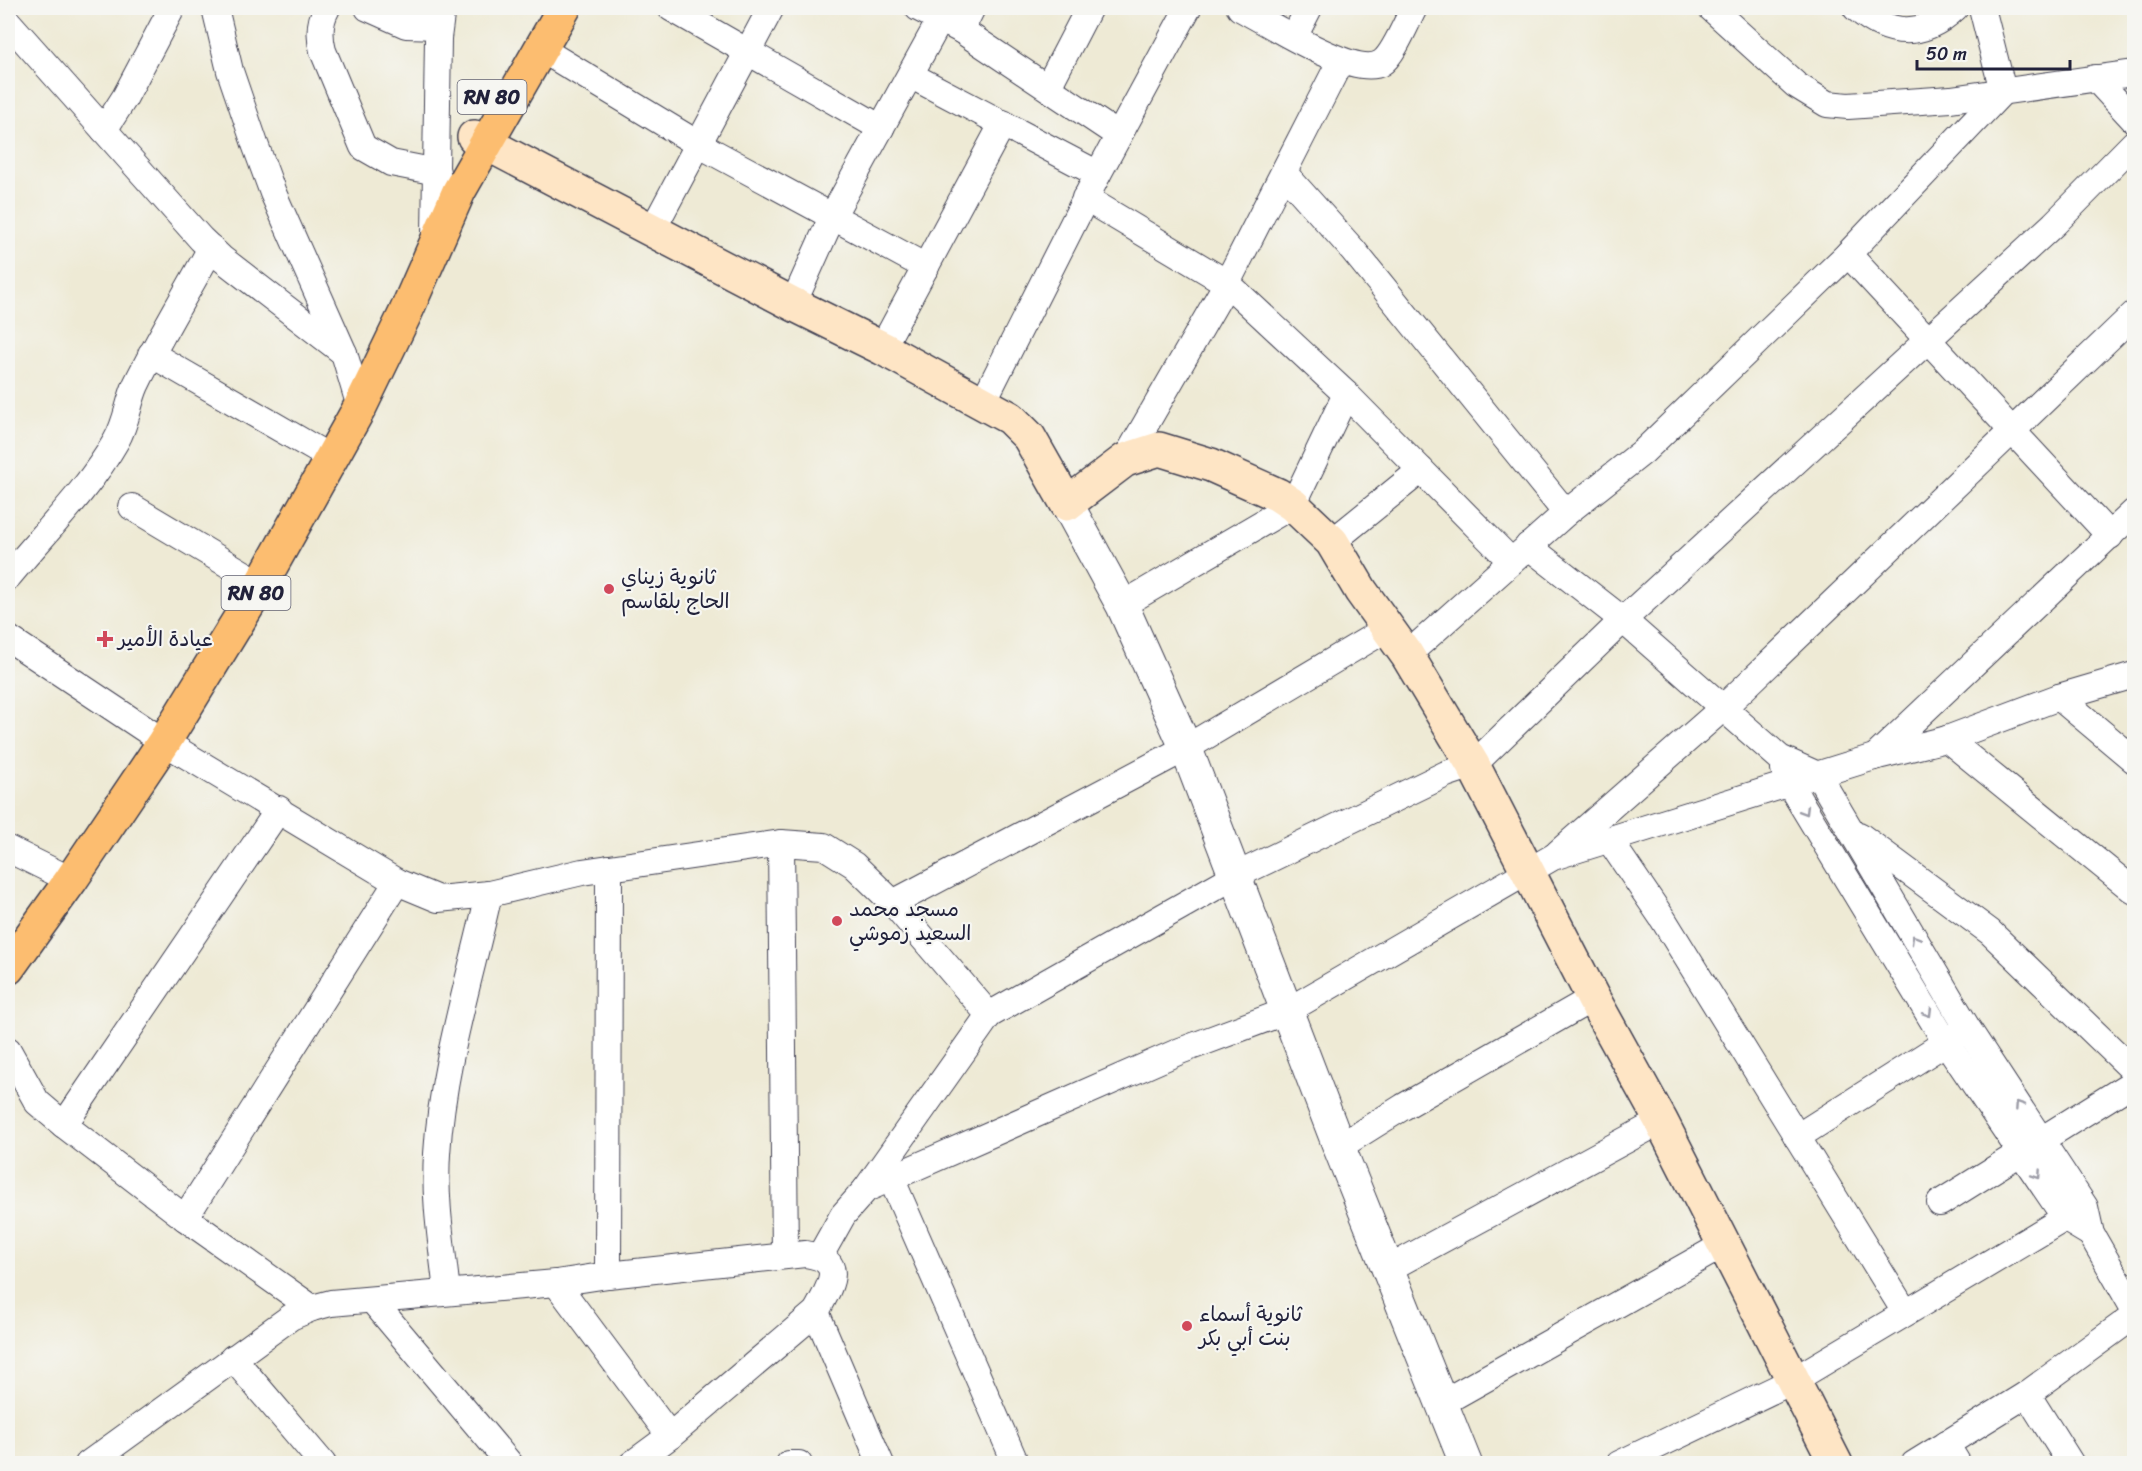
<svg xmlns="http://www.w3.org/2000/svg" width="2142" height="1471" font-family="Sriracha,'Playpen Sans Arabic',sans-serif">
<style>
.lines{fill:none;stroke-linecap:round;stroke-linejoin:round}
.minor-casing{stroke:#414052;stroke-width:28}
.tertiary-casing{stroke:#414052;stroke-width:34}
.secondary-casing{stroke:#414052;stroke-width:36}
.primary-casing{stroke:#414052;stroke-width:36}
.minor{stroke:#fff;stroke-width:26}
.tertiary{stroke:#fff;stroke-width:32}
.secondary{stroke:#fee5c5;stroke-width:33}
.primary{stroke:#fcbd6f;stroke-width:33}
.oneway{stroke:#9c9ca7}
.poi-dot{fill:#d1495b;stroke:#f6f6f2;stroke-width:2}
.labels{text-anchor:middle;stroke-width:4.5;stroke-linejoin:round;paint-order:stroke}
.shield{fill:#f6f6f2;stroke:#626272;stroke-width:1.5}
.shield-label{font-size:20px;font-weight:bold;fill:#22223b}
.poi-label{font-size:21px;fill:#22223b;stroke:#f6f6f2;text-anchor:start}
</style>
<rect width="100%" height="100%" fill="#f6f6f2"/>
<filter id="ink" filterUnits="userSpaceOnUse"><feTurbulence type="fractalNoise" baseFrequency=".0167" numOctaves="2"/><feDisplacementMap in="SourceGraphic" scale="12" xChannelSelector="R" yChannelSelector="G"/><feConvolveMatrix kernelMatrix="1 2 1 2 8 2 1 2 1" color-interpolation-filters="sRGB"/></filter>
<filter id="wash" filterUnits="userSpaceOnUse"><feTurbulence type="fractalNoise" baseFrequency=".008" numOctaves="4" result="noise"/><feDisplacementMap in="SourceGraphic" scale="24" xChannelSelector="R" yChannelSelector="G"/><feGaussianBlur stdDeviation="1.35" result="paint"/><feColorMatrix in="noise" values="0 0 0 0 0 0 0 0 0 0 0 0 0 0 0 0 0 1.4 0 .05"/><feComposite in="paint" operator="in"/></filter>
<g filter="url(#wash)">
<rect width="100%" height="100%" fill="#eeead5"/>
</g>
<g filter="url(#ink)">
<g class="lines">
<defs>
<g id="minor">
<path d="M 215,8 L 230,71 L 255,144 L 273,193 L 344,353 L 360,407"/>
<path d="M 327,8 C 319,22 319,36 323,51 L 363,147 L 391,163 L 437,172"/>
<path d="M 368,8 L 406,25 L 439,26"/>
<path d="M 671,8 L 881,128"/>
<path d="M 918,8 L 961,30 L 1118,135"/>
<path d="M 1240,8 C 1266,21 1354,79 1381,63 C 1393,56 1407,21 1414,8"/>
<path d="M 1711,8 L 1796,85 L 1827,104 L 1848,106 L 1951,99 L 2134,73"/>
<path d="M 1856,8 C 1889,36 1922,39 1955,8"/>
<path d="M 8,22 L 201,239 L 221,258 L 344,353"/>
<path d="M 961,30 L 972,8"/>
<path d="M 1294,37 L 1309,8"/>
<path d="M 541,49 L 698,144 L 926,267"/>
<path d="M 912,76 L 1098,174"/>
<path d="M 2095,78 L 2134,120"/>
<path d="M 1048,87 L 1089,8"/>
<path d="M 104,130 L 125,97 L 172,8"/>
<path d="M 1284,173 L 1353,250 L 1566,513"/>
<path d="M 1085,198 L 1227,283 L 1346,394 L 1293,505 L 1122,605"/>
<path d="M 653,229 L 771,8"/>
<path d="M 435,235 L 438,38 L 442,8"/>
<path d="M 1848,254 L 2110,536"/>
<path d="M 793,304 L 833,215 L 940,20"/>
<path d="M 882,348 L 1003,123"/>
<path d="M 151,354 L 331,458"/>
<path d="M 1346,394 L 1511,561"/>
<path d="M 983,402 L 1098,174 L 1188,8"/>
<path d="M 1125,460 L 1227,283 L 1340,62"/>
<path d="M 132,507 L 261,584"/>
<path d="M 1332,542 L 1421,470"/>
<path d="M 1528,546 L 1623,620 L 1780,758 L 1818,775 L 1968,1029 L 2085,1207 L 2091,1234 L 2134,1309"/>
<path d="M 8,577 C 44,533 88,490 116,441 C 127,422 128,403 136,385 C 159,338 186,294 211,248"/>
<path d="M 8,638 L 164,742 L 397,882 L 438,899 L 489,894 L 582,872 L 781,843 L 824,846 L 854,865 L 893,903 L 989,1015 L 866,1189"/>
<path d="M 1407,655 L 1566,513 L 1644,451 L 1848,254 L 2003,91 L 1982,8"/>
<path d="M 2059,697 L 2134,760"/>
<path d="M 1947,739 L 2134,891"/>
<path d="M 1875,757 L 2134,512"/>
<path d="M 1784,769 L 1790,785 L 1945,1041 L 2066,1219 L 2091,1234"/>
<path d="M 279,809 L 64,1125 L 185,1218 L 312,1308"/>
<path d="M 1859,835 L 1990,932 L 2134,1071"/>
<path d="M 1610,841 L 1663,919 L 1905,1312"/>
<path d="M 781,843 L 785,1256"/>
<path d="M 8,849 L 71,880"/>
<path d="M 1558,853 L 1723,708 L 2134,314"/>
<path d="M 893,903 L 1186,748 L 1388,628"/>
<path d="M 989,1015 L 1233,877 L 1446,774 L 1473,765 L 1623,620 L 2054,224 L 2134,143"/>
<path d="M 8,1050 L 37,1102 L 64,1125"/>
<path d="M 1797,1137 L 1959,1034"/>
<path d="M 1339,1147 L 1403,1107 L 1593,998"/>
<path d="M 891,1178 L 1016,1464"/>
<path d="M 1940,1203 L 2134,1082"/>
<path d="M 185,1218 L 397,882"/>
<path d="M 820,1256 L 843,1215 L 866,1189 L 1180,1051 L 1287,1011 L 1553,857 L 1874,757 L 1947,739 L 2059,697 L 2134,675"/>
<path d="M 1388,1269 L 1661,1121"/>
<path d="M 608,1275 L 609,868"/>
<path d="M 556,1283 L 670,1436"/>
<path d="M 447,1292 C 442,1246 434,1200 437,1154 C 442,1067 470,979 489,894"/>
<path d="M 372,1300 L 510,1464"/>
<path d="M 816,1312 L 881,1464"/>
<path d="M 233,1358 L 323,1464"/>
<path d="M 2027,1394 L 2071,1464"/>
<path d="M 1442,1403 L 1725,1244"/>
<path d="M 1946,1444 L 1958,1464"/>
<path d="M 88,1464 L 291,1317 L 312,1308 L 331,1303 L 556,1283 L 608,1275 L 805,1254 C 848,1260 830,1286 816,1312 L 670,1436 L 632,1464"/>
<path d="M 789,1464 L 799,1464"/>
<path d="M 1619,1464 L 1792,1381 L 2080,1209"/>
<path d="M 1914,1464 L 2027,1394 L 2134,1316"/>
</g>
<path id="tertiary" d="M 1067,504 L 1122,605 L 1186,748 L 1339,1147 L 1466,1464"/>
<path id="secondary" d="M 474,137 L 793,304 L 882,348 L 1010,418 L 1029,437 L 1067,504 L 1125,460 L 1159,449 L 1211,465 L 1278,495 L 1293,505 L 1332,542 L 1361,591 L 1407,655 L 1473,765 L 1593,998 L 1661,1121 L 1836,1464"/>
<path id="primary" d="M 8,968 L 71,880 L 164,742 L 261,584 L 360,407 L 405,314 L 459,191 L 564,8"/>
</defs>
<use href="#minor" class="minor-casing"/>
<use href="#tertiary" class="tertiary-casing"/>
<use href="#secondary" class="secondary-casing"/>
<use href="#primary" class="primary-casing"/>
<use href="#minor" class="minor"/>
<use href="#tertiary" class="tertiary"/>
<use href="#secondary" class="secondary"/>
<use href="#primary" class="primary"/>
</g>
<defs><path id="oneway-chevron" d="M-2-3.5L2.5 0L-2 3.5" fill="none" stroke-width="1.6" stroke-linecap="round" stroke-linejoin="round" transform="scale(1.5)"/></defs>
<g class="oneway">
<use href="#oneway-chevron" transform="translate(1805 811) rotate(59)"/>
<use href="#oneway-chevron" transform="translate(1915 939) rotate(-120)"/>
<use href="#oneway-chevron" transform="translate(1928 1013) rotate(59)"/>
<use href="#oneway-chevron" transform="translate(2019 1105) rotate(-124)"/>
<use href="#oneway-chevron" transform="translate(2037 1175) rotate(56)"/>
</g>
</g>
<g class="poi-dot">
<circle cx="609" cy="589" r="6"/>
<path d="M102 630h6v6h6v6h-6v6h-6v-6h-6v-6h6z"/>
<circle cx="837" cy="921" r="6"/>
<circle cx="1187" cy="1326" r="6"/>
</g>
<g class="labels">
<g class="shield">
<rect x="457.5" y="80" width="69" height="34" rx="4.5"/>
<rect x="221.5" y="576" width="69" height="34" rx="4.5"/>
</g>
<g class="shield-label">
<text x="492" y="104">RN 80</text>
<text x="256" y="600">RN 80</text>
</g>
<g class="poi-label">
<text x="621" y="584">ثانوية زيناي<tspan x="621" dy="24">الحاج بلقاسم</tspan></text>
<text x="118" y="646">عيادة الأمير</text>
<text x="849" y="916">مسجد محمد<tspan x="849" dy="24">السعيد زموشي</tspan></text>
<text x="1199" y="1321">ثانوية أسماء<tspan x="1199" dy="24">بنت أبي بكر</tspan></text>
</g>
</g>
<rect width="2142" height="1471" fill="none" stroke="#f6f6f2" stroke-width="30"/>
<path d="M1917 60v9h153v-9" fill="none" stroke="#22223b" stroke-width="3"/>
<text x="1926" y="60" font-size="18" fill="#22223b" stroke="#f6f6f2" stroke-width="4.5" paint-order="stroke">50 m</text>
</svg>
